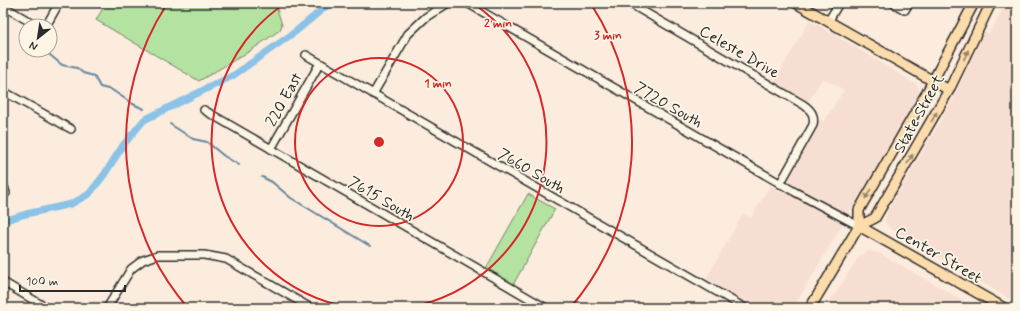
<svg xmlns="http://www.w3.org/2000/svg" width="1020" height="311" font-family="Mynerve,sans-serif">
<style>
.built{fill:#f7ded2}
.green{fill:#b4e2a1;stroke:#708666}
.lines{fill:none;stroke-linecap:round;stroke-linejoin:round}
.stream{stroke:#64869c;stroke-width:2}
.canal{stroke:#8ac2e8;stroke-width:7}
.minor-casing{stroke:#2b2b2b;stroke-width:10}
.major-casing{stroke:#2b2b2b;stroke-width:12}
.minor{stroke:#fcf5e5;stroke-width:7}
.major{stroke:#fddcac;stroke-width:9}
.oneway{fill:#94846c}
.ring{fill:none;stroke:#d62828;stroke-width:2}
.labels{text-anchor:middle;stroke-width:3.5;stroke-linejoin:round;paint-order:stroke}
.street-label{font-size:16px;fill:#2b2b2b;stroke:#fcf5e5}
.centre{fill:#d62828;stroke:#fcf5e5;stroke-width:2}
.ring-label{font-size:12px;text-anchor:middle;font-weight:bold;fill:#d62828;stroke:#fcf5e5;stroke-width:3.5;stroke-linejoin:round;paint-order:stroke}
</style>
<rect width="100%" height="100%" fill="#fcecde"/>
<filter id="ink" filterUnits="userSpaceOnUse"><feTurbulence type="fractalNoise" baseFrequency=".025" numOctaves="2"/><feDisplacementMap in="SourceGraphic" scale="8" xChannelSelector="R" yChannelSelector="G"/><feConvolveMatrix kernelMatrix="1 2 1 2 8 2 1 2 1" color-interpolation-filters="sRGB"/></filter>
<g filter="url(#ink)">
<g class="built">
<path d="M 1006,3 L 1012,3 L 1017,31 L 1017,303 L 891,229 L 886,224 L 885,219 L 887,212 L 953,99 L 984,31 L 989,34 Z"/>
<path d="M 810,20 L 916,84 L 919,89 L 919,95 L 793,308 L 725,308 L 732,294 L 706,279 L 743,214 L 751,218 L 770,185 L 782,192 L 817,129 L 819,120 L 824,121 L 844,90 L 823,78 L 808,102 L 774,82 Z"/>
<path d="M 870,251 L 879,253 L 977,308 L 826,308 L 860,255 Z"/>
</g>
<g class="green">
<path d="M 106,3 L 275,3 L 282,25 L 280,30 L 250,51 L 199,81 L 96,20 Z"/>
<path d="M 528,194 L 555,209 L 513,285 L 485,270 Z"/>
</g>
<g class="lines">
<g class="stream">
<path d="M 44,50 L 62,65 L 77,68 L 83,73 L 94,76 L 100,87 L 112,90 L 133,104 L 144,109"/>
<path d="M 170,124 L 193,139 L 207,142 L 224,156 L 239,165"/>
<path d="M 262,177 L 272,182 L 291,198 L 370,246"/>
</g>
<path class="canal" d="M 3,221 L 26,214 L 71,204 L 89,194 L 104,175 L 124,144 L 144,120 L 234,75 L 295,32 L 330,3"/>
<defs>
<g id="minor">
<path d="M 467,3 L 795,192 L 859,226"/>
<path d="M 629,3 L 804,105 C 811,110 815,115 813,125 L 780,184"/>
<path d="M 893,3 L 905,10 L 909,3"/>
<path d="M 3,6 L 37,26"/>
<path d="M 828,22 L 839,3"/>
<path d="M 46,26 L 59,3"/>
<path d="M 306,55 L 745,308"/>
<path d="M 3,91 L 71,129"/>
<path d="M 373,94 L 408,34 L 426,17 L 448,3"/>
<path d="M 204,110 L 546,308"/>
<path d="M 271,149 L 320,63"/>
<path d="M 3,184 L 6,193"/>
<path d="M 3,282 L 47,308"/>
<path d="M 107,308 L 131,269 L 143,260 L 158,255 L 204,255 L 226,259 L 311,308"/>
</g>
<g id="major">
<path d="M 796,3 L 949,90"/>
<path d="M 859,226 L 875,218 L 949,90 L 991,3"/>
<path d="M 859,226 L 1004,308"/>
<path d="M 810,308 L 859,226 L 859,210 L 926,94 L 974,3"/>
</g>
</defs>
<use href="#minor" class="minor-casing"/>
<use href="#major" class="major-casing"/>
<use href="#minor" class="minor"/>
<use href="#major" class="major"/>
</g>
<defs><path id="oneway-solid" d="M-6-.8H1V-3.2L6.5 0L1 3.2V.8H-6Z"/></defs>
<g class="oneway">
<use href="#oneway-solid" transform="translate(966 55) rotate(-65)"/>
<use href="#oneway-solid" transform="translate(934 117) rotate(-60)"/>
<use href="#oneway-solid" transform="translate(910 159) rotate(-59)"/>
<use href="#oneway-solid" transform="translate(868 194) rotate(120)"/>
</g>
</g>
<g class="ring">
<circle cx="379" cy="142" r="84"/>
<path d="M353 308A168 168 0 0 1 284 4M474 4A168 168 0 0 1 405 308"/>
<path d="M188 308A253 253 0 0 1 167 4M591 4A253 253 0 0 1 570 308"/>
</g>
<g class="labels">
<g class="street-label">
<text transform="translate(740 51) rotate(30)" y="6">Celeste Drive</text>
<text transform="translate(283 99) rotate(-61)" y="6">220 East</text>
<text transform="translate(669 104) rotate(30)" y="6">7720 South</text>
<text transform="translate(918 113) rotate(-61)" y="6">State Street</text>
<text transform="translate(532 170) rotate(30)" y="6">7660 South</text>
<text transform="translate(382 198) rotate(30)" y="6">7615 South</text>
<text transform="translate(939 254) rotate(30)" y="6">Center Street</text>
</g>
</g>
<circle cx="379" cy="142" r="6" class="centre"/>
<g class="ring-label">
<text x="498" y="27">2 min</text>
<text x="608" y="39">3 min</text>
<text x="438" y="87">1 min</text>
</g>
<rect width="1020" height="311" fill="none" stroke="#fcf5e5" stroke-width="16"/>
<rect x="8" y="8" width="1004" height="295" fill="none" stroke="#2b2b2b" stroke-width="1.5" filter="url(#ink)"/>
<g transform="translate(38 38) rotate(210)"><circle r="19" fill="#fcf5e5" stroke="#a8a49b"/>
<path d="M0-3L7 15L0 10L-7 15Z" fill="#2b2b2b"/>
<text y="-6" font-size="11" font-weight="bold" text-anchor="middle" fill="#2b2b2b">N</text>
</g>
<path d="M20 285v6h105v-6" fill="none" stroke="#2b2b2b" stroke-width="2"/>
<text x="26" y="285" font-size="12" fill="#2b2b2b" stroke="#fcf5e5" stroke-width="3" paint-order="stroke">100 m</text>
</svg>
